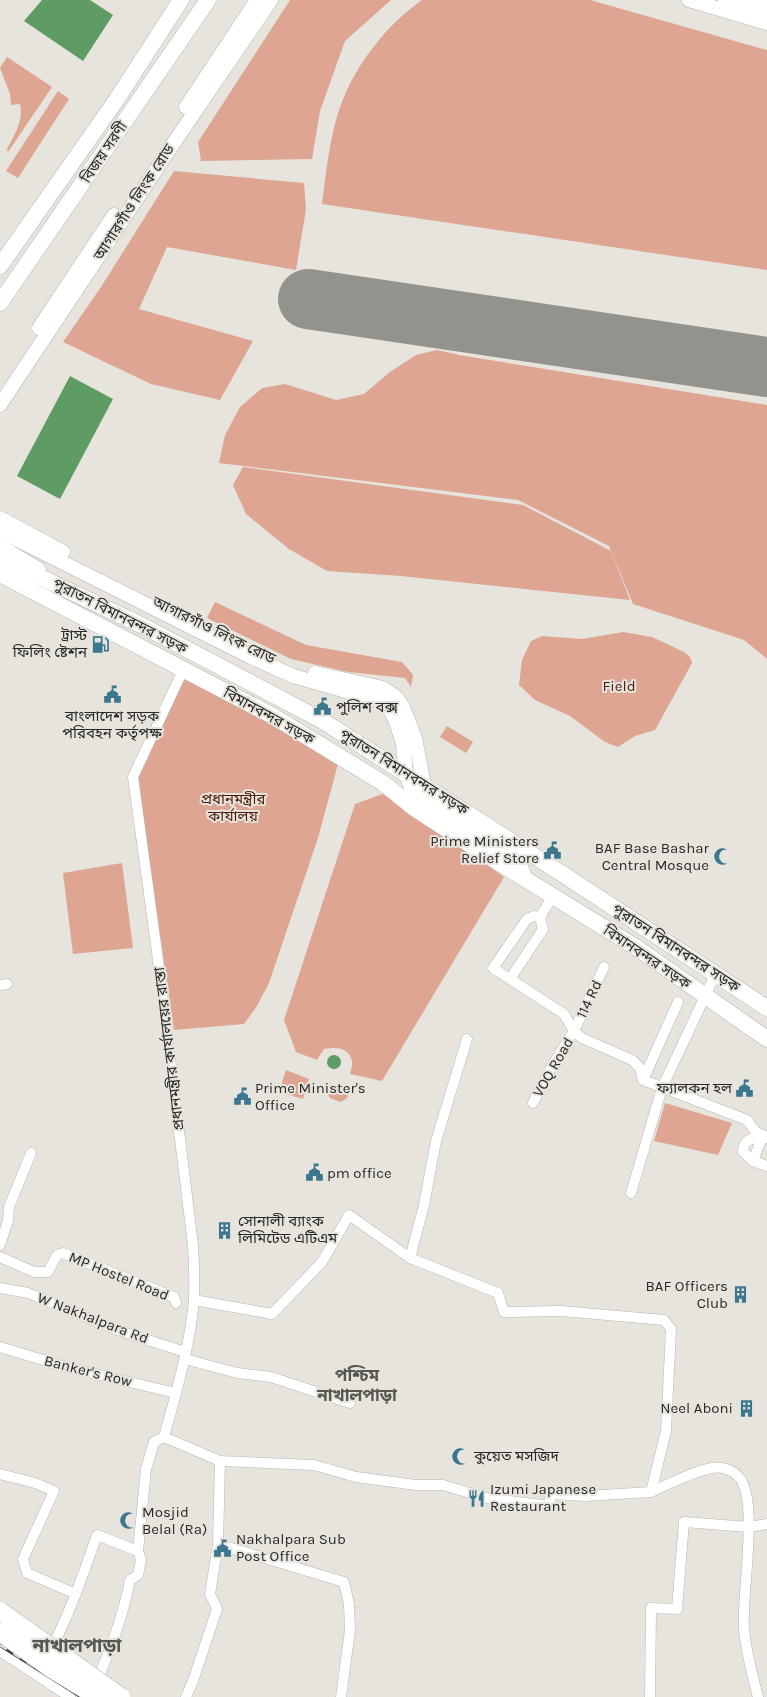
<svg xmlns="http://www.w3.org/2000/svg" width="767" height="1697" font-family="Karla,'Noto Sans Bengali',sans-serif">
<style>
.green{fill:#dea592}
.water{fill:#5f9c64}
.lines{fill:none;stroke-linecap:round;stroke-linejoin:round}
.runway{stroke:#93928c;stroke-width:60}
.minor-casing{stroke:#b8b6b0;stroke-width:11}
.secondary-casing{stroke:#b8b6b0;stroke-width:15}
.primary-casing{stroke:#b8b6b0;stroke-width:17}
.trunk-casing{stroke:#b8b6b0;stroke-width:17}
.minor{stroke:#fff;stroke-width:10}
.secondary{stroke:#fff;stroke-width:14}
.primary{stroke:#fff;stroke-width:16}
.trunk{stroke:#fff;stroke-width:16}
.tram{stroke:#403f3c;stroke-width:1}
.rail-casing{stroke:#403f3c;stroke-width:4}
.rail{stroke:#e6e4dd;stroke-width:2.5;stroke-dasharray:8;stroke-linecap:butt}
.motorway-bridge-casing{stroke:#b8b6b0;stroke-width:19;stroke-linecap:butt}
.motorway-bridge{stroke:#fff;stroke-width:18}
.labels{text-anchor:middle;stroke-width:4;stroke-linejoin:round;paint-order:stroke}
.street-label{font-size:15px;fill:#2a2927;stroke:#e6e4dd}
.poi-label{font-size:15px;fill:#2a2927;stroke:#e6e4dd;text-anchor:start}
.park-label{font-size:15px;fill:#4e1c0a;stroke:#e6e4dd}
.quarter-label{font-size:17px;font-weight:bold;fill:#575650;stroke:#e6e4dd}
.district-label{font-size:19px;font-weight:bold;fill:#575650;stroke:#e6e4dd}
</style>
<rect width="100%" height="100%" fill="#e6e4dd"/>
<g class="green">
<path d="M 290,0 L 391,0 L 345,41 L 320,111 L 312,159 L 201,161 L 198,142 Z"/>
<path d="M 422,0 L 590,0 L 767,50 L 767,270 L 322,204 C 326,172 331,126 344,97 C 360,59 389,23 422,0 Z"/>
<path d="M 7,57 L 52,87 L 8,152 L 7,149 C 14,136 24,120 20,104 L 11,105 L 10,94 L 0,68 Z"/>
<path d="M 58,91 L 69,99 L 18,178 L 6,171 Z"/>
<path d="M 174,171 L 304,183 L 306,209 L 296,270 L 167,247 L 139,309 L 253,341 L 220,400 L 151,384 L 63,342 L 101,287 Z"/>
<path d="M 437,350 L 459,355 L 767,405 L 767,659 L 744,640 L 633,604 L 609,546 L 518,500 L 219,463 L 225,435 L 240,407 L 262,388 L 285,384 L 336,400 L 364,394 L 390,372 L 416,355 Z"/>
<path d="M 243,467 L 523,505 L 611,551 L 630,600 L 401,576 L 327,571 L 289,549 L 246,514 L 233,485 Z"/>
<path d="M 215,602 L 306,645 L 402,662 L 413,675 L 411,687 L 405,678 L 348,672 L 291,659 L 207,618 Z"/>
<path d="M 623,632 L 652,637 L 684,652 L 690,657 L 692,663 L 655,730 L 635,736 L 618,747 L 605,742 L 570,716 L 535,700 L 519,685 L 522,660 L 531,641 L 542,636 L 582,639 Z"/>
<path d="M 186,677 L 208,688 L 338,764 L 318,838 L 269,983 L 257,1006 L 244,1024 L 174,1030 L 146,839 L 138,772 Z"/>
<path d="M 447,726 L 473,742 L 466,753 L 440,737 Z"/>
<path d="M 385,793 L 504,877 L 382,1081 L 350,1074 C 351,1070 353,1064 352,1061 C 349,1047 335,1047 324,1049 L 317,1060 L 296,1052 L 284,1020 L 355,804 Z"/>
<path d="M 122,863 L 133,948 L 73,954 L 63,873 Z"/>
<path d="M 286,1070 L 309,1079 L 303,1099 L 279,1092 Z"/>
<path d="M 326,1084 L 346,1087 L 348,1096 L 346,1099 L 340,1102 L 330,1098 L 324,1087 Z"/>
<path d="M 665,1103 L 732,1123 L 718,1155 L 654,1141 Z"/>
</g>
<g class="water">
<path d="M 42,0 L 90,0 L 113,15 L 83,61 L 24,21 Z"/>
<path d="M 70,376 L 113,399 L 60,499 L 17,476 Z"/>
<circle cx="334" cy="1062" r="7"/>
</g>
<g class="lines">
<path class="runway" d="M 308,299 L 767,367"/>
<defs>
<g id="minor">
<path d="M 540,917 L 553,896"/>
<path d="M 510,979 L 543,929 L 540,917 L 534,916 L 527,919 L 493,968 L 564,1014 L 574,1031 L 582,1038 L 632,1060 L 640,1068 L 643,1080 L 747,1120 L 755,1131 L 767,1138"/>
<path d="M 0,985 L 7,984"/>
<path d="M 643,1080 L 678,1002"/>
<path d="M 533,1103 L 553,1064 L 574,1031 L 604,967"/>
<path d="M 763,1135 L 753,1161 L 767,1166"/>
<path d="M 753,1161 L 743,1152 C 743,1141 751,1137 762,1138"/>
<path d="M 631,1193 L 662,1088 L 715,975"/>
<path d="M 0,1245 L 8,1221 L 9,1207 L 31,1153"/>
<path d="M 0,1257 L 34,1272 L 48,1272 L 57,1255 L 63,1253 L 174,1297 L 176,1303"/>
<path d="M 0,1288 L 28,1293 L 114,1329 L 185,1352"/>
<path d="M 194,1300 L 272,1314 L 322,1262 L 349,1215 L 410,1258 L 424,1205 L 436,1141 L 467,1039"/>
<path d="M 0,1347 L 66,1367 L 176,1393"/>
<path d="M 185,1359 L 237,1373 L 271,1377 L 350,1403"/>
<path d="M 164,1437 C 176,1393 190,1346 194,1300 C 195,1282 194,1263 193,1245 L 157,952 L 133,777 L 183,670"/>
<path d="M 220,1461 L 218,1544 L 344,1582 L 349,1604 L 350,1630 L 341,1697"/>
<path d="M 0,1474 L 35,1483 L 54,1491 L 23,1559 L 27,1573 L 76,1594"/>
<path d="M 651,1492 C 667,1485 707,1464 722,1468 C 727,1469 734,1472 738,1476 C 760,1497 741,1597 744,1629 C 746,1652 752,1674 758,1697"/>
<path d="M 0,1651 L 70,1697"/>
<path d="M 36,1674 C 64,1632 80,1583 97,1535 L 138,1551"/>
<path d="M 96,1683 C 111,1649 123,1616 130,1580 L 138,1575 L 141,1560 L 138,1551 L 146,1469 L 154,1442 L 164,1437 L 220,1461 L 314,1465 L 356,1477 L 416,1485 L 443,1485 L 486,1498 L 549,1506 L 551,1494 L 585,1496 L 651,1492 L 666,1431 L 671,1329 L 664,1320 L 561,1311 L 504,1312 L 498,1293 L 410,1258"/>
<path d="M 186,1697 L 193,1681 L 217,1609 L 210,1594 L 218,1544"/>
<path d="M 650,1697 L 651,1608 L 677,1609 L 684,1522 L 749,1527 L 767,1524"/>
</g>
<g id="secondary">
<path d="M 689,0 L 767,23"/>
<path d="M 725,0 L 767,12"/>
<path d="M 186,107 L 257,0"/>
<path d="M 39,328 L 114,215"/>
<path d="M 0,405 L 175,141 L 271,0"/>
<path d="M 0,518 L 63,552"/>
<path d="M 0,531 L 251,657 L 293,676 L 371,698 L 384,703 L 390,709 L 396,722 L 403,744 L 406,773 L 412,791 L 428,805 L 512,858 L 521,867 L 526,879"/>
<path d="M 315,673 L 383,688 L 396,697 L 403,707 L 415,738 L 424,785"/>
</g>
<g id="primary">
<path d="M 756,0 L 767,3"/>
<path d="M 0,266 L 117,99 L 181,0"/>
<path d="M 0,303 L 208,0"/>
<path d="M 0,547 L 38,570"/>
</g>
<g id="trunk">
<path d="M 0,558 L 141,625 L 323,721 L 564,875 L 767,1008"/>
<path d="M 0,574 L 273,716 L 383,783 L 414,808 L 480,851 L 637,948 L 767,1039"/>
</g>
</defs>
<use href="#minor" class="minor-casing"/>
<use href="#secondary" class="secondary-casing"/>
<use href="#primary" class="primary-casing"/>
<use href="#trunk" class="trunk-casing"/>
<use href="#minor" class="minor"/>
<use href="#secondary" class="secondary"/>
<use href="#primary" class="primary"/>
<use href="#trunk" class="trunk"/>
<path class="tram" d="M 0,1635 L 98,1697"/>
<defs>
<path id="rail" d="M 0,1645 L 82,1697"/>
</defs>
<use href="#rail" class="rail-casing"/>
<use href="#rail" class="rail"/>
<defs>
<g id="motorway-bridge">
<path d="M 0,1611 L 121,1697"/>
<path d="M 0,1632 L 52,1669 L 98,1697"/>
</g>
</defs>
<use href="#motorway-bridge" class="motorway-bridge-casing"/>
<use href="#motorway-bridge" class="motorway-bridge"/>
</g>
<defs>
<symbol id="fuel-bare" viewBox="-9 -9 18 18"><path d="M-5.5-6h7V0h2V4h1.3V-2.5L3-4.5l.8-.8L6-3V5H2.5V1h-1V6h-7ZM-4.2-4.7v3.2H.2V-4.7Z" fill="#3b778f" stroke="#e6e4dd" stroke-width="2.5" paint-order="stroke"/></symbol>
<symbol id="civic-bare" viewBox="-9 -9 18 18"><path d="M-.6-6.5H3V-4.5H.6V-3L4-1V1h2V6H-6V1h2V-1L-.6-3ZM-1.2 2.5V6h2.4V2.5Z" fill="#3b778f" stroke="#e6e4dd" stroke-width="2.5" paint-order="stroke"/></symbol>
<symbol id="mosque-bare" viewBox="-9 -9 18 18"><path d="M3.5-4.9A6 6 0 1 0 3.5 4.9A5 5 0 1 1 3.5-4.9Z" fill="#3b778f" stroke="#e6e4dd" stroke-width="2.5" paint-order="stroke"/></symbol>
<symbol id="building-bare" viewBox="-9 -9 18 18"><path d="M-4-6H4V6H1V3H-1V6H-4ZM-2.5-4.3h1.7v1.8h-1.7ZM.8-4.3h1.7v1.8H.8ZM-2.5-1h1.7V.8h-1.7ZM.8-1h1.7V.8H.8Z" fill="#3b778f" stroke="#e6e4dd" stroke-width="2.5" paint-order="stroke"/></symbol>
<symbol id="restaurant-bare" viewBox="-9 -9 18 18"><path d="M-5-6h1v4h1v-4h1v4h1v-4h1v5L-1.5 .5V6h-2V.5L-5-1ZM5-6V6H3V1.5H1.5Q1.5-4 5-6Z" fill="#3b778f" stroke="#e6e4dd" stroke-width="2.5" paint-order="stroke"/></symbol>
</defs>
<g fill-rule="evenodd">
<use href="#fuel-bare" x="88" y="632" width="25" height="25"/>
<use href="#civic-bare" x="100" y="682" width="25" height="25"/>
<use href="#civic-bare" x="310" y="694" width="25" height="25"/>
<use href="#civic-bare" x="540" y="838" width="25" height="25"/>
<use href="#mosque-bare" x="710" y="844" width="25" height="25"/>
<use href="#civic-bare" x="732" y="1076" width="25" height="25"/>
<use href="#civic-bare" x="230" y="1084" width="25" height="25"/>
<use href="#civic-bare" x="302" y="1160" width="25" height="25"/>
<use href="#building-bare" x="212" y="1218" width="25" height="25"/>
<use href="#building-bare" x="728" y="1282" width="25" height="25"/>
<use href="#building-bare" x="734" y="1396" width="25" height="25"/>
<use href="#mosque-bare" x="448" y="1444" width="25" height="25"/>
<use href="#restaurant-bare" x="464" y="1486" width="25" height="25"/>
<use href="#mosque-bare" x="116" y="1508" width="25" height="25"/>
<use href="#civic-bare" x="210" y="1536" width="25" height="25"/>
</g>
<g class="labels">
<g class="street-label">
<text transform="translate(104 152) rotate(-56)" y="5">বিজয় সরণী</text>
<text transform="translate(134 202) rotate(-57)" y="5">আগারগাঁও লিংক রোড</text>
<text transform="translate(120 616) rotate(27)" y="5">পুরাতন বিমানবন্দর সড়ক</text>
<text transform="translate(214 630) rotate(26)" y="5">আগারগাঁও লিংক রোড</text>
<text transform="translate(269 716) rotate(29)" y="5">বিমানবন্দর সড়ক</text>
<text transform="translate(404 772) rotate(32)" y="5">পুরাতন বিমানবন্দর সড়ক</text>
<text transform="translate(676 948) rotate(33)" y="5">পুরাতন বিমানবন্দর সড়ক</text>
<text transform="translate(647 957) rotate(34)" y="5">বিমানবন্দর সড়ক</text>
<text transform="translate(589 999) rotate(-65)" y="5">114 Rd</text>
<text transform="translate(169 1049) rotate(-97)" y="5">প্রধানমন্ত্রীর কার্যালয়ের রাস্তা</text>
<text transform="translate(553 1067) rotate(-60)" y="5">VOQ Road</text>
<text transform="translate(119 1276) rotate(22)" y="5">MP Hostel Road</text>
<text transform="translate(93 1318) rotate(21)" y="5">W Nakhalpara Rd</text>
<text transform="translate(88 1371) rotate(14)" y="5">Banker's Row</text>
</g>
<g class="poi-label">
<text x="87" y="640" text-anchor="end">ট্রাস্ট<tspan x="87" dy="17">ফিলিং ষ্টেশন</tspan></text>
<text x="336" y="712">পুলিশ বক্স</text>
<text x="112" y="721" text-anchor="middle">বাংলাদেশ সড়ক<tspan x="112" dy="17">পরিবহন কর্তৃপক্ষ</tspan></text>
<text x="539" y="846" text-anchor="end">Prime Ministers<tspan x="539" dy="17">Relief Store</tspan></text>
<text x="709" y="853" text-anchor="end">BAF Base Bashar<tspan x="709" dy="17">Central Mosque</tspan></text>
<text x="255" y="1093">Prime Minister's<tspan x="255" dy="17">Office</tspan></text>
<text x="732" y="1093" text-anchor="end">ফ্যালকন হল</text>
<text x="327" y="1178">pm office</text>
<text x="238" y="1226">সোনালী ব্যাংক<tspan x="238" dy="17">লিমিটেড এটিএম</tspan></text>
<text x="728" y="1291" text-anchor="end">BAF Officers<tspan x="728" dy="17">Club</tspan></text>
<text x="733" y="1413" text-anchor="end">Neel Aboni</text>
<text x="474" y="1461">কুয়েত মসজিদ</text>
<text x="490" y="1494">Izumi Japanese<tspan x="490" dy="17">Restaurant</tspan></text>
<text x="142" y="1517">Mosjid<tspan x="142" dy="17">Belal (Ra)</tspan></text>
<text x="236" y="1544">Nakhalpara Sub<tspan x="236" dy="17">Post Office</tspan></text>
</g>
<g class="park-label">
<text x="619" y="691">Field</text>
<text x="233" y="804">প্রধানমন্ত্রীর<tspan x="233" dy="17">কার্যালয়</tspan></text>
</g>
<g class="quarter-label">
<text x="357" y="1381">পশ্চিম<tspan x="357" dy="20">নাখালপাড়া</tspan></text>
</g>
<g class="district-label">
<text x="77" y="1652">নাখালপাড়া</text>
</g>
</g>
</svg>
